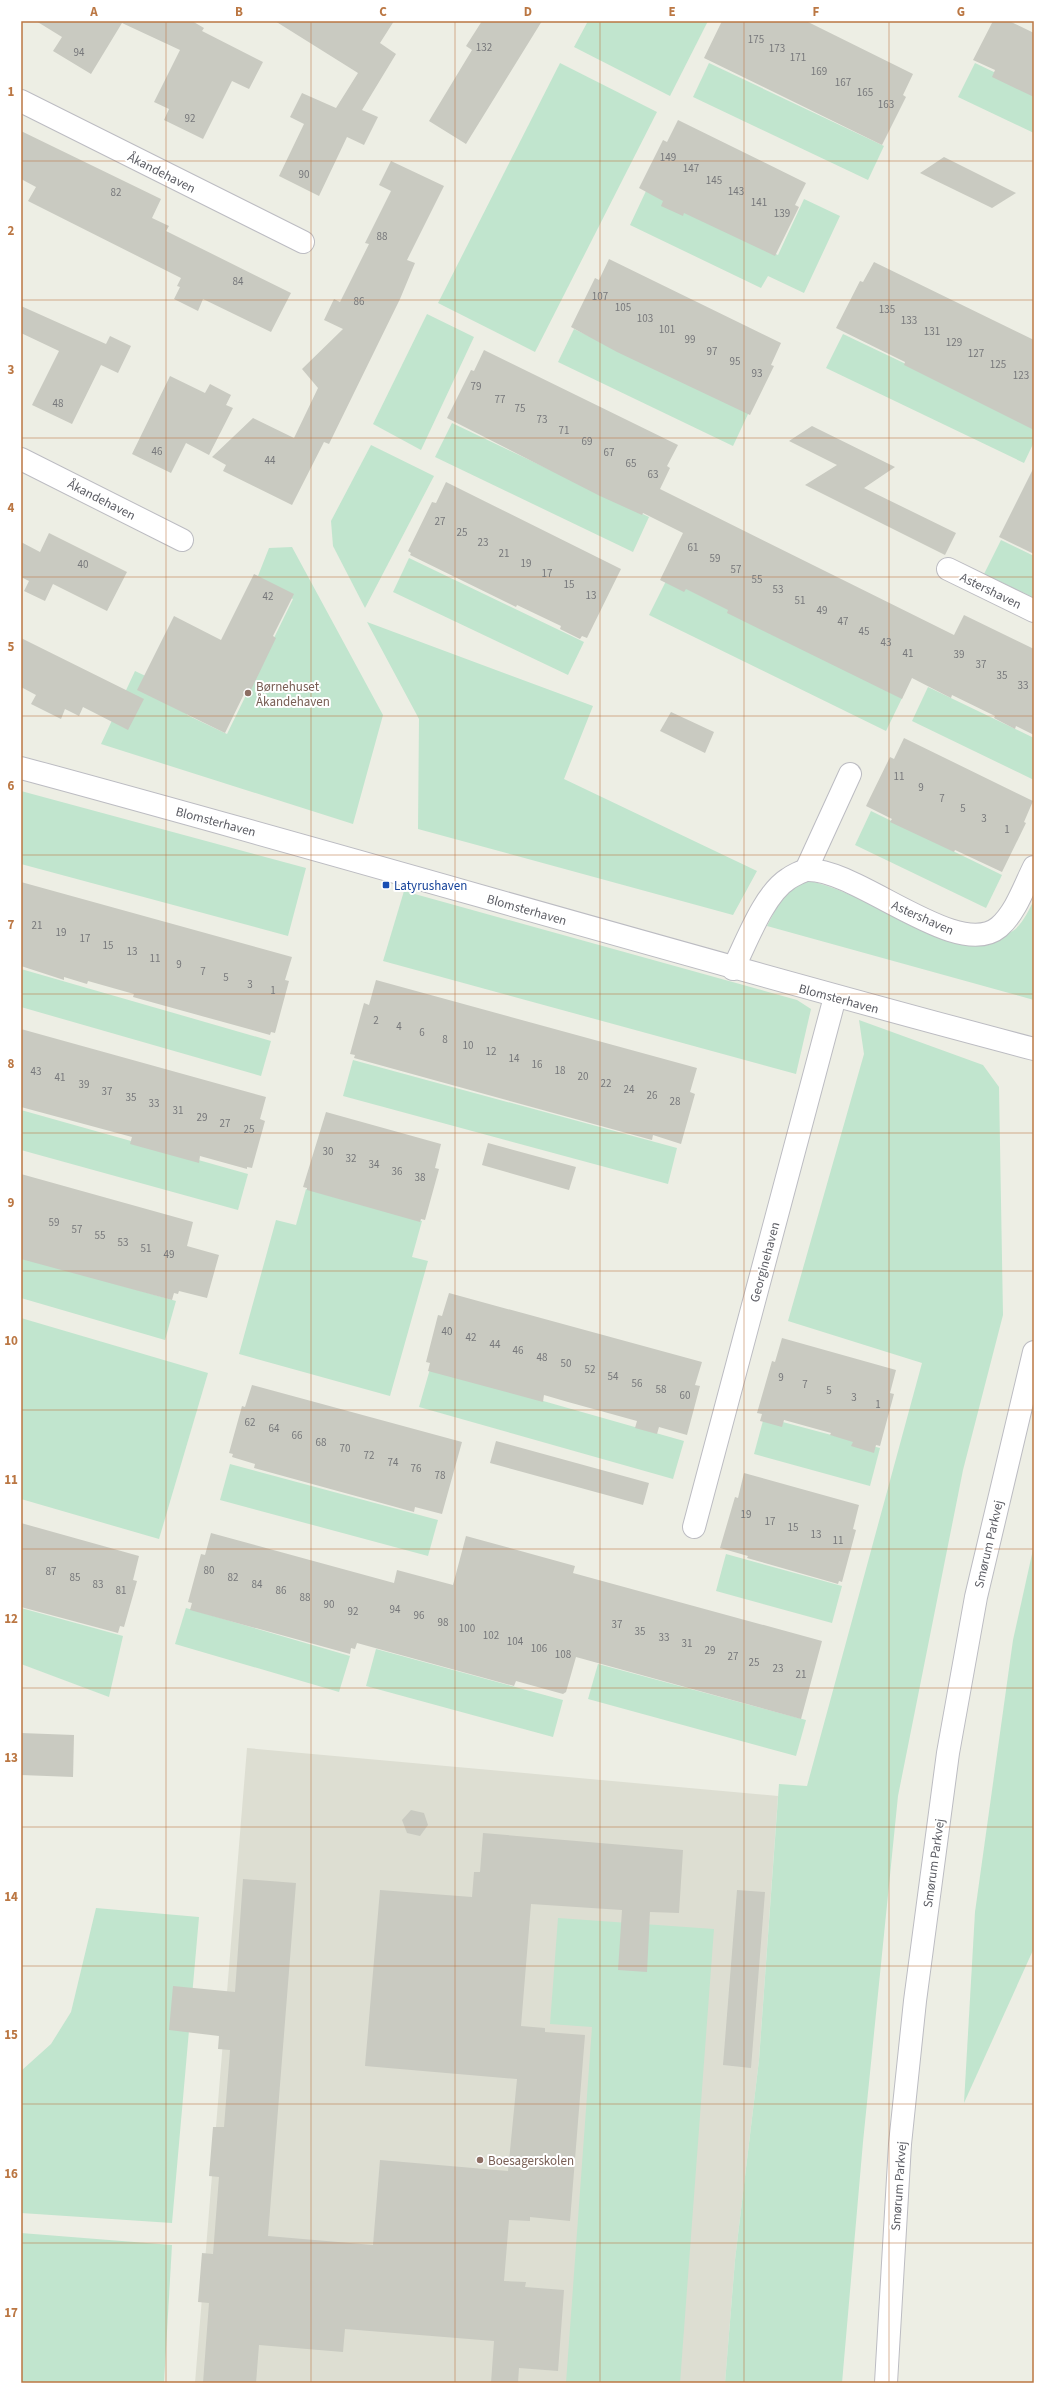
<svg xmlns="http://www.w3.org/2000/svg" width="1055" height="2404" font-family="'Source Sans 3',sans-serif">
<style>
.education{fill:#ddded2}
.green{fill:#c1e5ce}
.building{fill:#c9cac1}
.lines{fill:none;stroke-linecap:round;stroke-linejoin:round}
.minor-casing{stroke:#bcbcc2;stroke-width:24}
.minor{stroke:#fff;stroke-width:22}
.grid{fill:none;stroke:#bb7743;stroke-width:1;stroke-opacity:0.55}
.education-dot{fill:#8d6e63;stroke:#fff;stroke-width:1.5}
.transit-dot{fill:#1a4fb4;stroke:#fff;stroke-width:1.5}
.labels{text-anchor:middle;stroke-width:4;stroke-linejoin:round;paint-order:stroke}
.number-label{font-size:11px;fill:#77787b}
.street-label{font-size:13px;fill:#5c5d64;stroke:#fff}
.education-label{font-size:13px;fill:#785e54;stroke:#fff;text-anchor:start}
.transit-label{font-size:13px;fill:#164399;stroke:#fff;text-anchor:start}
.neatline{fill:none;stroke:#bb7743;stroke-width:1.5}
.grid-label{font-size:13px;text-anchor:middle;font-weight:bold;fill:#bb7743}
</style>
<rect width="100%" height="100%" fill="#edeee4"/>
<path class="education" d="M 247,1748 L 778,1796 L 759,2060 L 735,2260 L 725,2383 L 195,2383 Z"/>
<g class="green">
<path d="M 588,21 L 708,21 L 670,96 L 574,47 Z"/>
<path d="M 560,63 L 657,112 L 535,352 L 438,303 Z"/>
<path d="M 709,63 L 884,146 L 868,180 L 693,97 Z"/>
<path d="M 975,63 L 1034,91 L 1034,133 L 958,97 Z"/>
<path d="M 646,191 L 778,255 L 804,199 L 840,216 L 804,293 L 768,276 L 761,288 L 630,225 Z"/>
<path d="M 427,314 L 474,337 L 421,450 L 373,424 Z"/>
<path d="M 574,329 L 749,412 L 733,446 L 558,362 Z"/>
<path d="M 843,334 L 1034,425 L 1034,442 L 1024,463 L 826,368 Z"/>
<path d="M 452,423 L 649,517 L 633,552 L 435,457 Z"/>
<path d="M 371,445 L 434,476 L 365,608 L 333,546 L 331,521 Z"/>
<path d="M 1001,540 L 1034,556 L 1034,598 L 984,574 Z"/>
<path d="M 292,547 L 383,715 L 353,824 L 101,744 L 135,671 L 171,688 L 202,685 L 187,715 L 227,734 L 293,599 L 256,581 L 269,548 Z"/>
<path d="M 409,558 L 584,642 L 568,675 L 393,592 Z"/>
<path d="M 667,579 L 903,696 L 886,731 L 649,615 Z"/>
<path d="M 367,622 L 593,706 L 564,779 L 757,871 L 733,915 L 418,829 L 419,719 Z"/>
<path d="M 928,687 L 1034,738 L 1034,780 L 912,721 Z"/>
<path d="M 21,791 L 306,868 L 288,936 L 21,864 Z"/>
<path d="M 871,811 L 1002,875 L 986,908 L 855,845 Z"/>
<path d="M 806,880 C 864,893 913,933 972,942 C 978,943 1005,935 1011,932 C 1021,927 1029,910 1034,900 L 1034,1000 L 767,926 L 784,893 Z"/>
<path d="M 404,891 L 797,1000 L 811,1009 L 796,1074 L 383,961 Z"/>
<path d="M 21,969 L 271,1041 L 261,1076 L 21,1007 Z"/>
<path d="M 859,1020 L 983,1065 L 999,1087 L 1003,1315 L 963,1470 L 898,1796 L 863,2142 L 842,2383 L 725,2383 L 735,2260 L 759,2060 L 779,1784 L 807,1786 L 922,1363 L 788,1321 L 864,1054 Z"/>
<path d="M 353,1060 L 677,1148 L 668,1184 L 343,1096 Z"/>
<path d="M 21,1110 L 248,1174 L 238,1210 L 21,1150 Z"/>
<path d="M 306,1189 L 422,1221 L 412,1257 L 428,1261 L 390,1396 L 239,1354 L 276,1220 L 296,1225 Z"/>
<path d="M 21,1257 L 176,1301 L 165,1340 L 21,1298 Z"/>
<path d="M 21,1318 L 208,1373 L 159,1539 L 21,1499 Z"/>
<path d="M 430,1369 L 684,1441 L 673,1479 L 419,1407 Z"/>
<path d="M 764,1417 L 880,1448 L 870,1486 L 754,1454 Z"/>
<path d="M 230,1464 L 438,1520 L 428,1556 L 220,1500 Z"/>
<path d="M 1034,1545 L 1034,1948 L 964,2103 L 975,1912 L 1013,1640 Z"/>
<path d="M 726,1554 L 842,1586 L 832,1623 L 716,1591 Z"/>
<path d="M 21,1608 L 123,1636 L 109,1697 L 21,1664 Z"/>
<path d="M 186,1608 L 350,1656 L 339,1692 L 175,1644 Z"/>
<path d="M 376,1649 L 563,1700 L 553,1737 L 366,1686 Z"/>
<path d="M 598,1664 L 806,1720 L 796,1756 L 588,1699 Z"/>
<path d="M 96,1908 L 199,1917 L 172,2223 L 21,2213 L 21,2071 L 51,2044 L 71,2012 Z"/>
<path d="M 558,1918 L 714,1929 L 680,2383 L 566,2383 L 592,2027 L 550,2024 Z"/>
<path d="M 21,2233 L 172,2245 L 164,2383 L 21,2383 Z"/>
</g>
<g class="building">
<path d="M 36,21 L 192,21 L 204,28 L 202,31 L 263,62 L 249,89 L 232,81 L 203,139 L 164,120 L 169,109 L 154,102 L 180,50 L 122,23 L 91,74 L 53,51 L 62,37 Z"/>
<path d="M 275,21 L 394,21 L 380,43 L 396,54 L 362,110 L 378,117 L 364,145 L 347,137 L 319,196 L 279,176 L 304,124 L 290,117 L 302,93 L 336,108 L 358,73 Z"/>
<path d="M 482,21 L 542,21 L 466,144 L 429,121 L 472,50 L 466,46 Z"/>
<path d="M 722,21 L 806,21 L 913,74 L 903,95 L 906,97 L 882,145 L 704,58 Z"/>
<path d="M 993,21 L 1009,21 L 1034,33 L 1034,97 L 992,77 L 995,70 L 973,60 Z"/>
<path d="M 678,120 L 806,183 L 795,205 L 799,207 L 775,256 L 684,213 L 683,216 L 661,206 L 663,201 L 639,188 L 663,140 L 667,142 Z"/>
<path d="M 21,131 L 161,199 L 152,218 L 169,226 L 166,231 L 291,293 L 271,332 L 203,299 L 198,311 L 174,299 L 180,287 L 177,286 L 181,278 L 28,201 L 36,187 L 21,179 Z"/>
<path d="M 944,157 L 1016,193 L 992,208 L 920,173 Z"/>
<path d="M 391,161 L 444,186 L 407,260 L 415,263 L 400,299 L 329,444 L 324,442 L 292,505 L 223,471 L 226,465 L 212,457 L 253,418 L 294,438 L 318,388 L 302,369 L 343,329 L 324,320 L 334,299 L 340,302 L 369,244 L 365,243 L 391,191 L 379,185 Z"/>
<path d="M 609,259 L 781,343 L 771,365 L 774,366 L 750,415 L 617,352 L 571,327 L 595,278 L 599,280 Z"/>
<path d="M 874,262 L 1034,340 L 1034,430 L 904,365 L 905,362 L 836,328 L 860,281 L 863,282 Z"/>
<path d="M 21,306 L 106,344 L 110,336 L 131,346 L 118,373 L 101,365 L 72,424 L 32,405 L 59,351 L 21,333 Z"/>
<path d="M 484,350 L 678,445 L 667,466 L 670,468 L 660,489 L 954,635 L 964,615 L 1034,649 L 1034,735 L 1016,726 L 1015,729 L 994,718 L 995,716 L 952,695 L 951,698 L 912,678 L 902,699 L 727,613 L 728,610 L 686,589 L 684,592 L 660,580 L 683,533 L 643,513 L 642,515 L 600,496 L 447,418 L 471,370 L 474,371 Z"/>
<path d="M 170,376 L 205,393 L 210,384 L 231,395 L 226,405 L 233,408 L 209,455 L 186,443 L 171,473 L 132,454 Z"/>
<path d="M 812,426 L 895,467 L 864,488 L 956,533 L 945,555 L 805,485 L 837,465 L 789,441 Z"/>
<path d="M 1034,467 L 1034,554 L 999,537 Z"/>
<path d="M 446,482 L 621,569 L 587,638 L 582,636 L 580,639 L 560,629 L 561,626 L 517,605 L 516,607 L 410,555 L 411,553 L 408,551 L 432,502 L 436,503 Z"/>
<path d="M 49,533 L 127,572 L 107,611 L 53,584 L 45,601 L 24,591 L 29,581 L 21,577 L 21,542 L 40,552 Z"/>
<path d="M 254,574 L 294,594 L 273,636 L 276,638 L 249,694 L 245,692 L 225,733 L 137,690 L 174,616 L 221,640 Z"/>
<path d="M 21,638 L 144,699 L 128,730 L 83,707 L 79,716 L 65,709 L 61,719 L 31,704 L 36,695 L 21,687 Z"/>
<path d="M 671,712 L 714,732 L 705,753 L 660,731 Z"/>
<path d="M 904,738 L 1033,801 L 1024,822 L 1026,823 L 1002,872 L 955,850 L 954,852 L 890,822 L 892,819 L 866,806 L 890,757 L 894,759 Z"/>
<path d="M 21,882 L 292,957 L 285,980 L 289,981 L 275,1033 L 271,1032 L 270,1035 L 133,997 L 134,994 L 88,981 L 87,984 L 64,977 L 64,980 L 21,966 Z"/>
<path d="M 376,980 L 697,1068 L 690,1092 L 695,1094 L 681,1144 L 653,1135 L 652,1140 L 354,1058 L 355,1055 L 350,1054 L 364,1003 L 369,1005 Z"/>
<path d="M 21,1029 L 266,1097 L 260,1119 L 265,1121 L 252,1168 L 247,1167 L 247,1169 L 200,1156 L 199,1163 L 130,1144 L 132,1137 L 21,1107 Z"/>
<path d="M 326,1112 L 441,1144 L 435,1168 L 439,1169 L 425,1220 L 421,1219 L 420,1222 L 307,1190 L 307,1188 L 303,1187 Z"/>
<path d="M 488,1143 L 576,1167 L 569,1190 L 482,1165 Z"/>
<path d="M 21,1174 L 193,1222 L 187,1246 L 219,1255 L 207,1298 L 179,1291 L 178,1294 L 174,1293 L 172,1300 L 21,1259 Z"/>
<path d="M 449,1293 L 702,1362 L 695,1385 L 700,1386 L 687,1435 L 659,1427 L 657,1434 L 635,1428 L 637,1421 L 568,1402 L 544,1395 L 543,1402 L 428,1371 L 430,1363 L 426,1362 L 438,1315 L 442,1316 Z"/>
<path d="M 782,1338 L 896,1370 L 890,1393 L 894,1394 L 880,1446 L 876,1445 L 874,1453 L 851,1446 L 853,1442 L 830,1435 L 831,1433 L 784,1420 L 782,1427 L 760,1421 L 762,1414 L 757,1413 L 772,1361 L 775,1362 Z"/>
<path d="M 252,1385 L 462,1442 L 442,1514 L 415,1507 L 414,1512 L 254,1468 L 255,1464 L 232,1457 L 233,1454 L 229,1453 L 242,1406 L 245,1407 Z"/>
<path d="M 496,1441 L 649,1483 L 643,1505 L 490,1463 Z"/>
<path d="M 744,1473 L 859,1505 L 853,1529 L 856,1530 L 842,1582 L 839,1581 L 838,1584 L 747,1558 L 748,1556 L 720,1548 L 735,1497 L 738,1498 Z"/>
<path d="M 21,1523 L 139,1556 L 133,1580 L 137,1581 L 124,1627 L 120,1626 L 118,1633 L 21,1607 Z"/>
<path d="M 211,1533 L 394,1583 L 397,1570 L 453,1585 L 466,1536 L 575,1566 L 573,1573 L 822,1641 L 801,1719 L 576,1657 L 566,1692 L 563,1694 L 516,1681 L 514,1686 L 357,1643 L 355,1649 L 351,1648 L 350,1654 L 190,1610 L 192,1603 L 188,1602 L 201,1554 L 205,1555 Z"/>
<path d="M 21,1733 L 74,1735 L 73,1777 L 21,1775 Z"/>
<path d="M 411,1810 L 424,1813 L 428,1825 L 420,1836 L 407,1833 L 402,1820 Z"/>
<path d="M 483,1833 L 683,1850 L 679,1913 L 650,1912 L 647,1972 L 618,1970 L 622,1910 L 531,1904 L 521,2026 L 545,2028 L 545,2032 L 585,2035 L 570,2221 L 530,2217 L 530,2221 L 509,2220 L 504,2281 L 526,2282 L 525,2287 L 564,2290 L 558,2371 L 519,2368 L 518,2383 L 491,2383 L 494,2341 L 345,2329 L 343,2352 L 259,2345 L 256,2383 L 203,2383 L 209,2303 L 198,2302 L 202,2253 L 213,2254 L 219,2177 L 209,2176 L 213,2127 L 224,2127 L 230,2050 L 218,2049 L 219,2036 L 169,2030 L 173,1986 L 235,1992 L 243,1879 L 296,1883 L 268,2236 L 373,2245 L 380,2160 L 508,2171 L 517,2079 L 365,2066 L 380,1890 L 472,1897 L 474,1872 L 480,1872 Z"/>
<path d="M 737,1890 L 765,1892 L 751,2068 L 723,2065 Z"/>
</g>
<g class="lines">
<defs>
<g id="minor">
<path d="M 21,101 L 303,242"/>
<path d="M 21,459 L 182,540"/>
<path d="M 948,569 L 1034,611"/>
<path d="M 21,768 C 359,859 695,960 1034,1049"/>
<path d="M 806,870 L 850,774"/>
<path d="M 733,969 C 746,943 764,894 788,879 C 792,876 802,871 807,870 C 857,868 958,962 999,927 C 1016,912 1024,887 1034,867"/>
<path d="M 694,1527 L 835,997"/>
<path d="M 886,2383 L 900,2144 L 915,2001 L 948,1753 L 976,1597 L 1034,1352"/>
</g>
</defs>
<use href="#minor" class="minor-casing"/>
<use href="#minor" class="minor"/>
</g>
<path class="grid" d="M 166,21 L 166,2383M 311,21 L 311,2383M 455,21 L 455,2383M 600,21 L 600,2383M 744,21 L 744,2383M 889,21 L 889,2383M 21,161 L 1034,161M 21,300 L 1034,300M 21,438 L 1034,438M 21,577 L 1034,577M 21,716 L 1034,716M 21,855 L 1034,855M 21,994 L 1034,994M 21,1133 L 1034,1133M 21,1271 L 1034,1271M 21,1410 L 1034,1410M 21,1549 L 1034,1549M 21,1688 L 1034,1688M 21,1827 L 1034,1827M 21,1966 L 1034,1966M 21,2104 L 1034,2104M 21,2243 L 1034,2243"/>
<g class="education-dot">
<circle cx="248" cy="693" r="4"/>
<circle cx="480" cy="2160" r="4"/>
</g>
<rect class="transit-dot" x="382" y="881" width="8" height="8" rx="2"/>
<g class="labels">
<g class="number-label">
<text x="756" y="43">175</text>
<text x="484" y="51">132</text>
<text x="777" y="52">173</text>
<text x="79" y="56">94</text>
<text x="798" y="61">171</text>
<text x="819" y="75">169</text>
<text x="843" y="86">167</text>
<text x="865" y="96">165</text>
<text x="886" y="108">163</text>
<text x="190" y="122">92</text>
<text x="668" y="161">149</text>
<text x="691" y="172">147</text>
<text x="304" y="178">90</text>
<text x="714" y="184">145</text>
<text x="736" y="195">143</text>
<text x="116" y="196">82</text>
<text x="759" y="206">141</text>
<text x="782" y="217">139</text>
<text x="382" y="240">88</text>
<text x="238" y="285">84</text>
<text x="600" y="300">107</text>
<text x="359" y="305">86</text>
<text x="623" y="311">105</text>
<text x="887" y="313">135</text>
<text x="645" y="322">103</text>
<text x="909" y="324">133</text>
<text x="667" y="333">101</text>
<text x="932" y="335">131</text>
<text x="690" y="343">99</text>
<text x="954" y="346">129</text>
<text x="712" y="355">97</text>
<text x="976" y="357">127</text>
<text x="735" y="365">95</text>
<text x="998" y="368">125</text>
<text x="757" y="377">93</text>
<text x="1021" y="379">123</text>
<text x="476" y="390">79</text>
<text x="500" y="403">77</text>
<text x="58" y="407">48</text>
<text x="520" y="412">75</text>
<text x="542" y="423">73</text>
<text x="564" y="434">71</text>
<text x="587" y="445">69</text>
<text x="157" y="455">46</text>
<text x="609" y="456">67</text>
<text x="270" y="464">44</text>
<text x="631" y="467">65</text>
<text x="653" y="478">63</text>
<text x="440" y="525">27</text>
<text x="462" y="536">25</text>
<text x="483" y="546">23</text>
<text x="693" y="551">61</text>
<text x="504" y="557">21</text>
<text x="715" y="562">59</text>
<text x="526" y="567">19</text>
<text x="83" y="568">40</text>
<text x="736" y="573">57</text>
<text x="547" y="577">17</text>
<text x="757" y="583">55</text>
<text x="569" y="588">15</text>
<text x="778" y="593">53</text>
<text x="591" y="599">13</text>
<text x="268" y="600">42</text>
<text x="800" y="604">51</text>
<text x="822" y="614">49</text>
<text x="843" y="625">47</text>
<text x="864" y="635">45</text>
<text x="886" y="646">43</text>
<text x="908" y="657">41</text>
<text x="959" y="658">39</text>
<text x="981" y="668">37</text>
<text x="1002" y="679">35</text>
<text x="1023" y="689">33</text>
<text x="899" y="780">11</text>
<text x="921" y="791">9</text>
<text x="942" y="802">7</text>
<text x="963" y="812">5</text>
<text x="984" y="822">3</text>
<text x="1007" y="833">1</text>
<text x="37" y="929">21</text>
<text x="61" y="936">19</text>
<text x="85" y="942">17</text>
<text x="108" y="949">15</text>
<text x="132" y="955">13</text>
<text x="155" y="962">11</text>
<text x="179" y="968">9</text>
<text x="203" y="975">7</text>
<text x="226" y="981">5</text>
<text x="250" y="988">3</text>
<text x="273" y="994">1</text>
<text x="376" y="1024">2</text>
<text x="399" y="1030">4</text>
<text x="422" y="1036">6</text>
<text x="445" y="1043">8</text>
<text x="468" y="1049">10</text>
<text x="491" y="1055">12</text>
<text x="514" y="1062">14</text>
<text x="537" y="1068">16</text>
<text x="560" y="1074">18</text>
<text x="36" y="1075">43</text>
<text x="583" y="1080">20</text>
<text x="60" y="1081">41</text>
<text x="606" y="1087">22</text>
<text x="84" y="1088">39</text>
<text x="629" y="1093">24</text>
<text x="107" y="1095">37</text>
<text x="652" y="1099">26</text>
<text x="131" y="1101">35</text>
<text x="675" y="1105">28</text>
<text x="154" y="1107">33</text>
<text x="178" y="1114">31</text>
<text x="202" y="1121">29</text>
<text x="225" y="1127">27</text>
<text x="249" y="1133">25</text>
<text x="328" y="1155">30</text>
<text x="351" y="1162">32</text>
<text x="374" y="1168">34</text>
<text x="397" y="1175">36</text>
<text x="420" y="1181">38</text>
<text x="54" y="1226">59</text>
<text x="77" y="1233">57</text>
<text x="100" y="1239">55</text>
<text x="123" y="1246">53</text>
<text x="146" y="1252">51</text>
<text x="169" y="1258">49</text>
<text x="447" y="1335">40</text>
<text x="471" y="1341">42</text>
<text x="495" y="1348">44</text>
<text x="518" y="1354">46</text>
<text x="542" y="1361">48</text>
<text x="566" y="1367">50</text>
<text x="590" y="1373">52</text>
<text x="613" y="1380">54</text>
<text x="781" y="1381">9</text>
<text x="637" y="1387">56</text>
<text x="805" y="1388">7</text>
<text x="661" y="1393">58</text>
<text x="829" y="1394">5</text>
<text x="685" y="1399">60</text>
<text x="854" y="1401">3</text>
<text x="878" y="1408">1</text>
<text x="250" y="1426">62</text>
<text x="274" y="1432">64</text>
<text x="297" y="1439">66</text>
<text x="321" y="1446">68</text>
<text x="345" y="1452">70</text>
<text x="369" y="1459">72</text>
<text x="393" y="1466">74</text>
<text x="416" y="1472">76</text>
<text x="440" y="1479">78</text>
<text x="746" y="1518">19</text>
<text x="770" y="1525">17</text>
<text x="793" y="1531">15</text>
<text x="816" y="1538">13</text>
<text x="838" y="1544">11</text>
<text x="209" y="1574">80</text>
<text x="51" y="1575">87</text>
<text x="75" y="1581">85</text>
<text x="233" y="1581">82</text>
<text x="98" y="1588">83</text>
<text x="257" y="1588">84</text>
<text x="121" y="1594">81</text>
<text x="281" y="1594">86</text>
<text x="305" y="1601">88</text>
<text x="329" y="1608">90</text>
<text x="395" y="1613">94</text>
<text x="353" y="1615">92</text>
<text x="419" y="1619">96</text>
<text x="443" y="1626">98</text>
<text x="617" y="1628">37</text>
<text x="467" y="1632">100</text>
<text x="640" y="1635">35</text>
<text x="491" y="1639">102</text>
<text x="664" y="1641">33</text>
<text x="515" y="1645">104</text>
<text x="687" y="1647">31</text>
<text x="539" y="1652">106</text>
<text x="710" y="1654">29</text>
<text x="563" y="1658">108</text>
<text x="733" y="1660">27</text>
<text x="754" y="1666">25</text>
<text x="778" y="1672">23</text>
<text x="801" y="1678">21</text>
</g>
<g class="street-label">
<text transform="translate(162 172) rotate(27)" y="5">Åkandehaven</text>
<text transform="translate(102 499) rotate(27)" y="5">Åkandehaven</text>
<text transform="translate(991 590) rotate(26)" y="5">Astershaven</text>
<text transform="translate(216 821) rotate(15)" y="5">Blomsterhaven</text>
<text transform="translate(527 909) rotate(16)" y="5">Blomsterhaven</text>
<text transform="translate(923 917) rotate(24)" y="5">Astershaven</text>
<text transform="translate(839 998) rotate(15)" y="5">Blomsterhaven</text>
<text transform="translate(764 1262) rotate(-75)" y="5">Georginehaven</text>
<text transform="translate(988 1544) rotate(-77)" y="5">Smørum Parkvej</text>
<text transform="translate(933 1863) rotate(-82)" y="5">Smørum Parkvej</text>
<text transform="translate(898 2186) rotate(-86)" y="5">Smørum Parkvej</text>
</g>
<g class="education-label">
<text x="256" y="691">Børnehuset<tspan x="256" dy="15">Åkandehaven</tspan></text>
<text x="488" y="2165">Boesagerskolen</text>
</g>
<g class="transit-label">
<text x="394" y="890">Latyrushaven</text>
</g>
</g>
<rect width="1055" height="2404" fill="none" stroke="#ffffff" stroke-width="44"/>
<rect x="22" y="22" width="1011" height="2360" class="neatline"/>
<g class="grid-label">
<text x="94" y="16">A</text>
<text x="239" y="16">B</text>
<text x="383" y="16">C</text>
<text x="528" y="16">D</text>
<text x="672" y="16">E</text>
<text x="816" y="16">F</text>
<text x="961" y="16">G</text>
<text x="11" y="96">1</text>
<text x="11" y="235">2</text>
<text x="11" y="374">3</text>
<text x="11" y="512">4</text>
<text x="11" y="651">5</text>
<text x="11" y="790">6</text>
<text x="11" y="929">7</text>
<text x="11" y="1068">8</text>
<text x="11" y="1207">9</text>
<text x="11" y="1345">10</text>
<text x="11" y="1484">11</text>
<text x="11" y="1623">12</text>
<text x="11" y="1762">13</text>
<text x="11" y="1901">14</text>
<text x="11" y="2039">15</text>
<text x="11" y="2178">16</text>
<text x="11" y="2317">17</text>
</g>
</svg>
